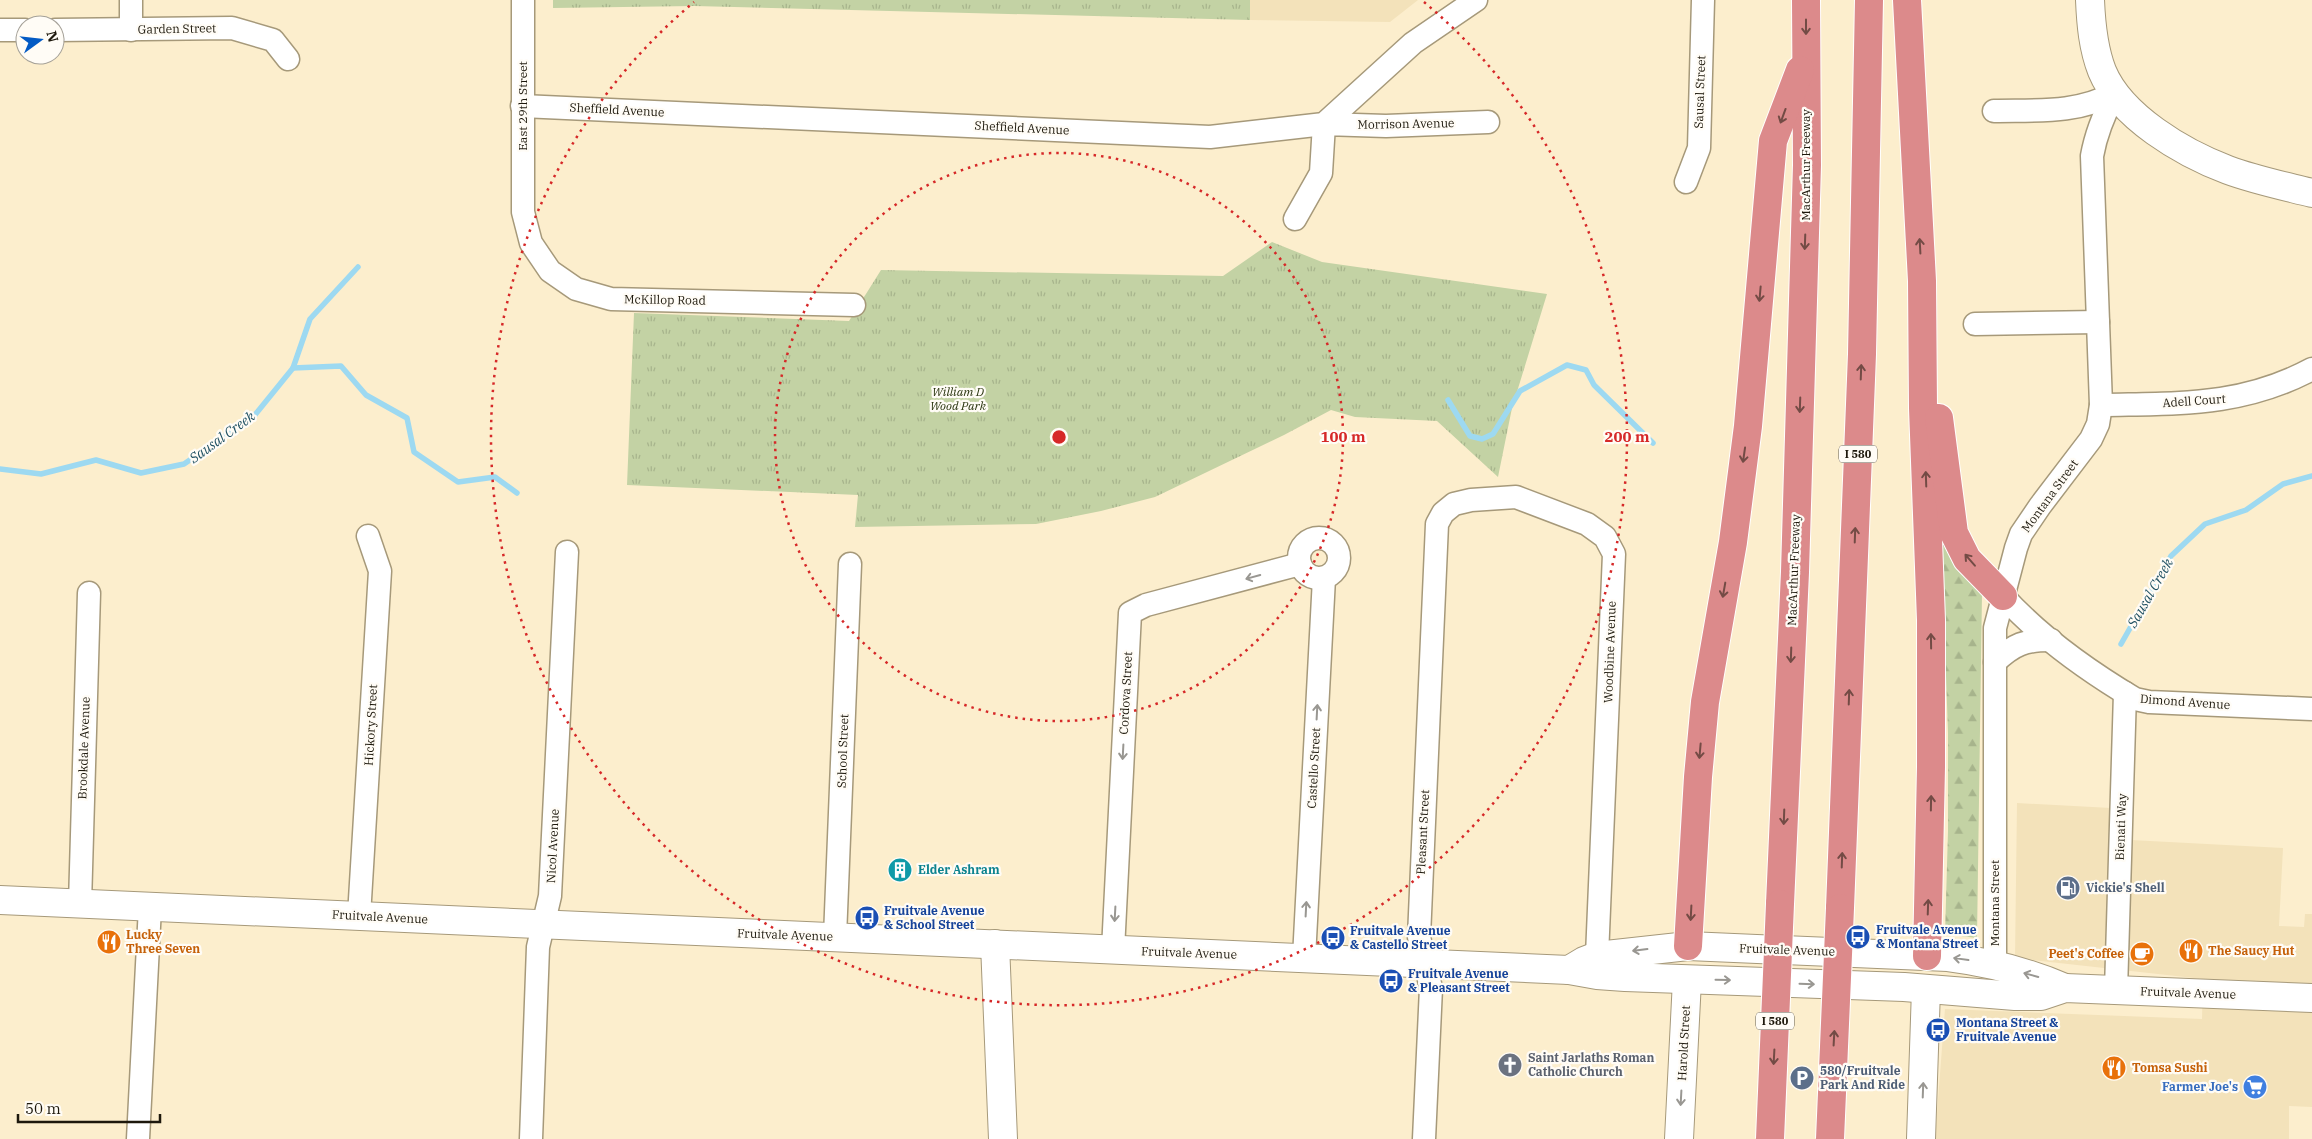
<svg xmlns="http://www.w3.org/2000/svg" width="2312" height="1139" font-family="'IBM Plex Serif',serif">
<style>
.built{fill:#f3e2ba}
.forest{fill:url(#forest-firs)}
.park{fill:url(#park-tufts)}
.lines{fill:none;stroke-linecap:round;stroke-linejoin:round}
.stream{stroke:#9dd9f1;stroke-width:5.5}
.minor-casing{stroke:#a6997a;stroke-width:25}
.tertiary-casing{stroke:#a6997a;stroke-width:30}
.secondary-casing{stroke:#a6997a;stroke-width:30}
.motorway-casing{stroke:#fff;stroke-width:30}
.minor{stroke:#fff;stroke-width:22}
.tertiary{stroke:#fff;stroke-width:28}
.secondary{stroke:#fff;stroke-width:28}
.motorway{stroke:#dc8a8b;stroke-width:28}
.motorway-bridge-casing{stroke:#fff;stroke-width:30;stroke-linecap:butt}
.motorway-bridge{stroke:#dc8a8b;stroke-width:28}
.oneway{stroke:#734b45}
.oneway2{stroke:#999792}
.ring{fill:none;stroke:#d62828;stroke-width:2.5;stroke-dasharray:2.5 5}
.labels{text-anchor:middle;stroke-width:4.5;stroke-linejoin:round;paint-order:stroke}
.shield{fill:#fffcf6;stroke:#615c52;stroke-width:1}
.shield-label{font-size:11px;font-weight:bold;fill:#1d180c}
.street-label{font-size:12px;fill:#1d180c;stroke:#fffcf6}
.park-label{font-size:12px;font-style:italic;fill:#2a350f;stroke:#fffcf6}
.culture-label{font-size:12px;font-weight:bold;fill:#0d838f;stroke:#fffcf6;text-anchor:start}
.service-label{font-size:12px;font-weight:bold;fill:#4e5e75;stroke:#fffcf6;text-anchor:start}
.transit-label{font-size:12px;font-weight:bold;fill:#164399;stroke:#fffcf6;text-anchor:start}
.food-label{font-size:12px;font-weight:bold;fill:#c56008;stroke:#fffcf6;text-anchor:start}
.worship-label{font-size:12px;font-weight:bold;fill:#5b616d;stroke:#fffcf6;text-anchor:start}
.shop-label{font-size:12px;font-weight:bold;fill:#366cbe;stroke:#fffcf6;text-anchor:end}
.water-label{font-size:14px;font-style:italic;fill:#1f5062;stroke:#fffcf6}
.centre{fill:#d62828;stroke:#fffcf6;stroke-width:2.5}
.ring-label{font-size:15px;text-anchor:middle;font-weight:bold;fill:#d62828;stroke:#fffcf6;stroke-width:4.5;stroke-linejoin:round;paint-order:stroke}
</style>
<defs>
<pattern id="forest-firs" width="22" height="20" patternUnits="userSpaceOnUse" patternTransform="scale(1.25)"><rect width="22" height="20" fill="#c3d2a4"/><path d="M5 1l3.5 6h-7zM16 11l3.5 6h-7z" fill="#a7b48c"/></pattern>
<pattern id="park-tufts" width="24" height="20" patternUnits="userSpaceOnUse" patternTransform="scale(1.25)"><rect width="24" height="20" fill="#c3d2a4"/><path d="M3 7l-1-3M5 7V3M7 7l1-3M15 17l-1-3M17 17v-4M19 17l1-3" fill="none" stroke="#a7b48c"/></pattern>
</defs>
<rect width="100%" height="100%" fill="#fceecd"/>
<g class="built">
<path d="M 1250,0 L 1418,0 L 1390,22 L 1250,20 Z"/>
<path d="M 2017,803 L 2111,808 L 2112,839 L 2283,848 L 2279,926 L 2304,927 L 2305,914 L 2312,914 L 2312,1107 L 2289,1106 L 2289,1139 L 1935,1139 L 1945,1009 L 2202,1019 L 2203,979 L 2015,958 Z"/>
</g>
<path class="forest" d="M 1943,532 C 1951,564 1961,571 1982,593 L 1977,938 L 1945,934 L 1948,831 L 1948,733 L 1941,533 Z"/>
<g class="park">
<path d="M 553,0 L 1250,0 L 1250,20 L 694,6 L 553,8 Z"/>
<path d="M 1272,242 L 1322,262 L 1547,294 L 1512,408 L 1498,477 L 1437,421 L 1355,417 L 1331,410 L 1284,435 L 1155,497 L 1101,511 L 1036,524 L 855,527 L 858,495 L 627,485 L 634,313 L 849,321 L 881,270 L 1223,276 Z"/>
</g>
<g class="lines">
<g class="stream">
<path d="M 293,368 L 310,319 L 358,267"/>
<path d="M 1448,400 L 1470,436 L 1482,439 L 1493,434 L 1520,391 L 1567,365 L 1586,370 L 1594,385 L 1653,443"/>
<path d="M 0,469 L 41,474 L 96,460 L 141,473 L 184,464 L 254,416 L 293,368 L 341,366 L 366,395 L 407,418 L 414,452 L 458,482 L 495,477 L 517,493"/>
<path d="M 2121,644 L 2171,556 L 2205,524 L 2246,510 L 2283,484 L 2312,476"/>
</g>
<defs>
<g id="minor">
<path d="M 523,0 L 523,212 L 531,243 L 550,271 L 576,289 L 611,299 L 854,305"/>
<path d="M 0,30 L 25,30"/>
<path d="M 55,30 L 232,28 L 273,40 L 288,59"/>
<path d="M 131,30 L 131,0"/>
<path d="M 522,106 L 1210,137 L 1324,124 L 1413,43 L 1476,0"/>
<path d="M 1994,111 C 2037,110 2076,114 2115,93"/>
<path d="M 1686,182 L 1699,148 L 1703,0"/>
<path d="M 1295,219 L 1321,173 L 1324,124 L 1386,126 L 1488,122"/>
<path d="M 1975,324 L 2098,322"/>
<path d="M 2101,405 C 2178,403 2241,407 2312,369"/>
<circle cx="1319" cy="558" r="20"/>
<path d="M 2003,596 C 2040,637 2088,671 2135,699 L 2149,702 L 2312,709"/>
<path d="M 1995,662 C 2014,644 2025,640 2051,640"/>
<path d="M 80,904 L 89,593"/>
<path d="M 359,916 L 380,571 L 368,536"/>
<path d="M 835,937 L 850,564"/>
<path d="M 1113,950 L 1130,613 L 1146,605 L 1300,564"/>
<path d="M 1304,958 L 1324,578"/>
<path d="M 1995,966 L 1995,628 L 2016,548 L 2021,534 L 2040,506 L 2091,439 L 2098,424 L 2101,405 L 2092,156 C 2096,133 2104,114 2115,93"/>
<path d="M 2116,990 L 2125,693"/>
<path d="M 138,1139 L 150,907"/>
<path d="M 531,1139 L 538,947 L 550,896 L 567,552"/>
<path d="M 1424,1139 L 1431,988 L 1419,937 L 1437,524 L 1443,513 L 1454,504 L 1471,500 L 1516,497 L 1587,524 L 1605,537 L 1614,554 L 1597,956"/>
</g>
<g id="tertiary">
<path d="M 995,944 L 1003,1139"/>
<path d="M 1679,1139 L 1687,980"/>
<path d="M 1921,1139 L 1926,989"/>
</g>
<g id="secondary">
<path d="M 2090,0 C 2091,24 2093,48 2102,71 C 2121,117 2183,153 2228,170 C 2255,180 2284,186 2312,193"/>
<path d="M 0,900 L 1569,970 L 1597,975 L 1625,977 L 1904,987 L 2015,996 L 2041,996 L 2065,988 L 2312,998"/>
<path d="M 1569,970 L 1584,961 L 1597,956 L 1688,946 L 1948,957 C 1988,962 2028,972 2065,988"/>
</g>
<g id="motorway">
<path d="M 1907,0 L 1922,281 L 1923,408 L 1931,620 L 1931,767 L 1927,956"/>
<path d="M 1939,418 L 1954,533 L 1967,559 L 2003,596"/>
<path d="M 1780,904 L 1795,572 L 1807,165 L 1806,0"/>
<path d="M 1840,908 L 1862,354 L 1869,0"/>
<path d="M 1688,946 L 1698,777 L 1705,702 L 1733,542 L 1748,426 L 1773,141 L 1800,70"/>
</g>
</defs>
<use href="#minor" class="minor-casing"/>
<use href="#tertiary" class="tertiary-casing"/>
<use href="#secondary" class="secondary-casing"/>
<use href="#motorway" class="motorway-casing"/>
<use href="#minor" class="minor"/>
<use href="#tertiary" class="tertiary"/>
<use href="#secondary" class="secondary"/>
<use href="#motorway" class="motorway"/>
<defs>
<g id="motorway-bridge">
<path d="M 1770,1139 L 1780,904"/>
<path d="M 1830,1139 L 1840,908"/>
</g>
</defs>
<use href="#motorway-bridge" class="motorway-bridge-casing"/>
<use href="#motorway-bridge" class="motorway-bridge"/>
</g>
<defs><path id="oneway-shaft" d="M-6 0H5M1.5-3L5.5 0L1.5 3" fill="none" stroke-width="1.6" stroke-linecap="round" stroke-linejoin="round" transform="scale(1.25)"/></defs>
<g class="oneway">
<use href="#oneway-shaft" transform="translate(1806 27) rotate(90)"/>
<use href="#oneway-shaft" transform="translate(1783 116) rotate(110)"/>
<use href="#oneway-shaft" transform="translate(1805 242) rotate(92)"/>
<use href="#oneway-shaft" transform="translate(1920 246) rotate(-93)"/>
<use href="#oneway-shaft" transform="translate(1760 294) rotate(95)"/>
<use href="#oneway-shaft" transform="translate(1861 372) rotate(-88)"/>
<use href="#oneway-shaft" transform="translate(1800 405) rotate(92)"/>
<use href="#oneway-shaft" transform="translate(1744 455) rotate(98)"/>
<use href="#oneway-shaft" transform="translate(1926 479) rotate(-92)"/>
<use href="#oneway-shaft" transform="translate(1855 535) rotate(-88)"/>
<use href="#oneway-shaft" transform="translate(1970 560) rotate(-131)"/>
<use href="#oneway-shaft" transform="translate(1724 590) rotate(100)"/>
<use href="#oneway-shaft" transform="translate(1931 641) rotate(-91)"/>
<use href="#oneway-shaft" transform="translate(1791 655) rotate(92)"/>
<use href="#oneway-shaft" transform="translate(1849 697) rotate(-88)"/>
<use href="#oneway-shaft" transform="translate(1700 751) rotate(95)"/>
<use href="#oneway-shaft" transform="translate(1931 803) rotate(-89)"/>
<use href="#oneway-shaft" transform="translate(1784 817) rotate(92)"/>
<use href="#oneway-shaft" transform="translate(1842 860) rotate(-88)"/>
<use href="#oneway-shaft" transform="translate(1928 907) rotate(-88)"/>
<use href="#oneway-shaft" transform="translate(1691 913) rotate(93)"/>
<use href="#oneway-shaft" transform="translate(1834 1038) rotate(-87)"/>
<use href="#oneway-shaft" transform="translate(1774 1057) rotate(93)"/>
</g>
<g class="oneway2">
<use href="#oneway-shaft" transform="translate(1253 577) rotate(165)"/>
<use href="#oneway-shaft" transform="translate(1317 712) rotate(-87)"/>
<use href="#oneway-shaft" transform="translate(1123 752) rotate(93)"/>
<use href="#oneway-shaft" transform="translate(1306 909) rotate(-87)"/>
<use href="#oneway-shaft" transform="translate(1115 914) rotate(93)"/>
<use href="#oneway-shaft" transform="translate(1640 950) rotate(173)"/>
<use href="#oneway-shaft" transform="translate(1961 959) rotate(-172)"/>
<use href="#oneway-shaft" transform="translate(2031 975) rotate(-165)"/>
<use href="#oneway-shaft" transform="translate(1723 980) rotate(1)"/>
<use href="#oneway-shaft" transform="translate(1807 984) rotate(2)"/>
<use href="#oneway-shaft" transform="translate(1923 1090) rotate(-88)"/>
<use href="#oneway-shaft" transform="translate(1681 1098) rotate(93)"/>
</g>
<g class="ring">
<circle cx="1059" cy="437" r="284"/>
<path d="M1424 2A568 568 0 1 1 694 2"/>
</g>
<defs>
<symbol id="building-disc" viewBox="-11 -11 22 22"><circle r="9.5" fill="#0f9aa8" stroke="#fffcf6"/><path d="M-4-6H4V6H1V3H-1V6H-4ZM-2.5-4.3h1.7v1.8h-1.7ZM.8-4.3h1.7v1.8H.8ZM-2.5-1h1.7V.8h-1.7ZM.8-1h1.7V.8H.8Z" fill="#fff"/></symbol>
<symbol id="fuel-disc" viewBox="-11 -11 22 22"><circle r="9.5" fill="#5c6f8a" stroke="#fffcf6"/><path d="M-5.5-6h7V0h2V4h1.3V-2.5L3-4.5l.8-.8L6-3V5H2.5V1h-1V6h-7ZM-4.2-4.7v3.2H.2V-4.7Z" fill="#fff"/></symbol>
<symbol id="bus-disc" viewBox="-11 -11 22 22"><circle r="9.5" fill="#1a4fb4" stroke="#fffcf6"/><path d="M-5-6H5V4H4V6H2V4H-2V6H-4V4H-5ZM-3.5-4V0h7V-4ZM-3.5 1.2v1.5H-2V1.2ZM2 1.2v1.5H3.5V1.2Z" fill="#fff"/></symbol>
<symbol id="restaurant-disc" viewBox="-11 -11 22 22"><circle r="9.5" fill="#e8710a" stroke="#fffcf6"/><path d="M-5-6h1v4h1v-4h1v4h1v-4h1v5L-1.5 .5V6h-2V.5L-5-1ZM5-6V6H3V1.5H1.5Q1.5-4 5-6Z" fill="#fff"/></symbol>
<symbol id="cafe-disc" viewBox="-11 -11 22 22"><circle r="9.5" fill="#e8710a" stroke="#fffcf6"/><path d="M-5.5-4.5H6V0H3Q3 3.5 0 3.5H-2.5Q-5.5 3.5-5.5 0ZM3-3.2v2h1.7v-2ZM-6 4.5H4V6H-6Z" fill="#fff"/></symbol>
<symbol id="church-disc" viewBox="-11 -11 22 22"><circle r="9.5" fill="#6b7280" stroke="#fffcf6"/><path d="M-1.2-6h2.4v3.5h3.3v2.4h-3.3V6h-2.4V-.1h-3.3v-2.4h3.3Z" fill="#fff"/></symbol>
<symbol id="parking-disc" viewBox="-11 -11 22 22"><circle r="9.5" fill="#5c6f8a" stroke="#fffcf6"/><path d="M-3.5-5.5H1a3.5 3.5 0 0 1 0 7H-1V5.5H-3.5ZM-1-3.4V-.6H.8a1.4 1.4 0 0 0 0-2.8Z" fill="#fff"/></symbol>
<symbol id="supermarket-disc" viewBox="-11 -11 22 22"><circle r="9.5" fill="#3f7fe0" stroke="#fffcf6"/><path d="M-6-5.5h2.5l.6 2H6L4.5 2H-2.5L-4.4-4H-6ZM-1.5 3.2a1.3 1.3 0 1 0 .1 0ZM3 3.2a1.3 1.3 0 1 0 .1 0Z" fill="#fff"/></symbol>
</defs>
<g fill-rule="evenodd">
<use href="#building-disc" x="886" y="856" width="28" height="28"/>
<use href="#fuel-disc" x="2054" y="874" width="28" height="28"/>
<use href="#bus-disc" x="853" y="904" width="28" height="28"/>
<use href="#bus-disc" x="1844" y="923" width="28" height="28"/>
<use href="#bus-disc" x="1319" y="924" width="28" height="28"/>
<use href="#restaurant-disc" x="95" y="928" width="28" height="28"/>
<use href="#restaurant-disc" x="2177" y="937" width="28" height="28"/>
<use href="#cafe-disc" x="2128" y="940" width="28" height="28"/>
<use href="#bus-disc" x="1377" y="967" width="28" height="28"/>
<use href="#bus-disc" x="1924" y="1016" width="28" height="28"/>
<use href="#church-disc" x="1496" y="1051" width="28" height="28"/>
<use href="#restaurant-disc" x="2100" y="1054" width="28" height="28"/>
<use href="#parking-disc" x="1788" y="1064" width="28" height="28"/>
<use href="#supermarket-disc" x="2241" y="1073" width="28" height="28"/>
</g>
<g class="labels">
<g class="shield">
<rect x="1839" y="445.5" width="38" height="17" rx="4"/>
<rect x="1756" y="1012.5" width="38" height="17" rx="4"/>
</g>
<g class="shield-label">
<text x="1858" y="458">I 580</text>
<text x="1775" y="1025">I 580</text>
</g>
<g class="street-label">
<text transform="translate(177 29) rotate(-1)" y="4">Garden Street</text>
<text transform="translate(1700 92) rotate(-88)" y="4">Sausal Street</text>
<text transform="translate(523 106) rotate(-90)" y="4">East 29th Street</text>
<text transform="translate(617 110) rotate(3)" y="4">Sheffield Avenue</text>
<text transform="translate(1406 124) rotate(-1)" y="4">Morrison Avenue</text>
<text transform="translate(1022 128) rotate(3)" y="4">Sheffield Avenue</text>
<text transform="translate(1806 165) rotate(-90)" y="4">MacArthur Freeway</text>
<text transform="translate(665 300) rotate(1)" y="4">McKillop Road</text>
<text transform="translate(2194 401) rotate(-4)" y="4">Adell Court</text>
<text transform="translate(2050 496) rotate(-54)" y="4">Montana Street</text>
<text transform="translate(1794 570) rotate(-88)" y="4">MacArthur Freeway</text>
<text transform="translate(1610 652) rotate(-88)" y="4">Woodbine Avenue</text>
<text transform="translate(1126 693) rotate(-87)" y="4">Cordova Street</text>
<text transform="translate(2185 702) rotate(4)" y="4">Dimond Avenue</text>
<text transform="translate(371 725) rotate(-87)" y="4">Hickory Street</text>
<text transform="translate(84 748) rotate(-88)" y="4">Brookdale Avenue</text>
<text transform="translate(843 751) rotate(-88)" y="4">School Street</text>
<text transform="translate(1314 768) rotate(-87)" y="4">Castello Street</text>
<text transform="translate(2121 827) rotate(-88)" y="4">Bienati Way</text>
<text transform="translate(1423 832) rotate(-87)" y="4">Pleasant Street</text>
<text transform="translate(553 846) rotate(-87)" y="4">Nicol Avenue</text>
<text transform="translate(1995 903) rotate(-90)" y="4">Montana Street</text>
<text transform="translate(380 917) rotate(3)" y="4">Fruitvale Avenue</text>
<text transform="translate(785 935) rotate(2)" y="4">Fruitvale Avenue</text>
<text transform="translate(1787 950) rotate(2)" y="4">Fruitvale Avenue</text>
<text transform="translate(1189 953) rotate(2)" y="4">Fruitvale Avenue</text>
<text transform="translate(2188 993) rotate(2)" y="4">Fruitvale Avenue</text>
<text transform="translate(1684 1043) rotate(-87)" y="4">Harold Street</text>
</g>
<g class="park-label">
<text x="958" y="396">William D<tspan x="958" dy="14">Wood Park</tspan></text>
</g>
<g class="culture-label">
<text x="918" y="874">Elder Ashram</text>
</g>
<g class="service-label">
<text x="2086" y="892">Vickie's Shell</text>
<text x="1820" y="1075">580/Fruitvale<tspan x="1820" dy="14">Park And Ride</tspan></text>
</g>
<g class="transit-label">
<text x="884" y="915">Fruitvale Avenue<tspan x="884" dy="14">&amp; School Street</tspan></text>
<text x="1876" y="934">Fruitvale Avenue<tspan x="1876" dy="14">&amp; Montana Street</tspan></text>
<text x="1350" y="935">Fruitvale Avenue<tspan x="1350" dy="14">&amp; Castello Street</tspan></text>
<text x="1408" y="978">Fruitvale Avenue<tspan x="1408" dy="14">&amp; Pleasant Street</tspan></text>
<text x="1956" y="1027">Montana Street &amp;<tspan x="1956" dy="14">Fruitvale Avenue</tspan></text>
</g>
<g class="food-label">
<text x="126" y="939">Lucky<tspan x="126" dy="14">Three Seven</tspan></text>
<text x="2208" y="955">The Saucy Hut</text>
<text x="2124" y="958" text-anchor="end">Peet's Coffee</text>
<text x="2132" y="1072">Tomsa Sushi</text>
</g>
<g class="worship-label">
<text x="1528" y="1062">Saint Jarlaths Roman<tspan x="1528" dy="14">Catholic Church</tspan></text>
</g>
<g class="shop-label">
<text x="2238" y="1091">Farmer Joe's</text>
</g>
<g class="water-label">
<text transform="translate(222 437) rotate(-36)" y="5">Sausal Creek</text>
<text transform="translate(2150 593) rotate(-60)" y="5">Sausal Creek</text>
</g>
</g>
<circle cx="1059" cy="437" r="8" class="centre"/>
<g class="ring-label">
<text x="1343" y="442">100 m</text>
<text x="1627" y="442">200 m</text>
</g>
<g transform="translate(40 40) rotate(75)"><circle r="24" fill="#fffcf6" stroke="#a5a198"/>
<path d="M0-4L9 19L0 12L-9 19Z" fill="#035ac4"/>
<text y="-8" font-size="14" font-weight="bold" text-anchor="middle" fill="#1d180c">N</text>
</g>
<path d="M18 1114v8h142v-8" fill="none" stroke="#1d180c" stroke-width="2.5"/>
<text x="25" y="1114" font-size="15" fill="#1d180c" stroke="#fffcf6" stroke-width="4" paint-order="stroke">50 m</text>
</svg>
